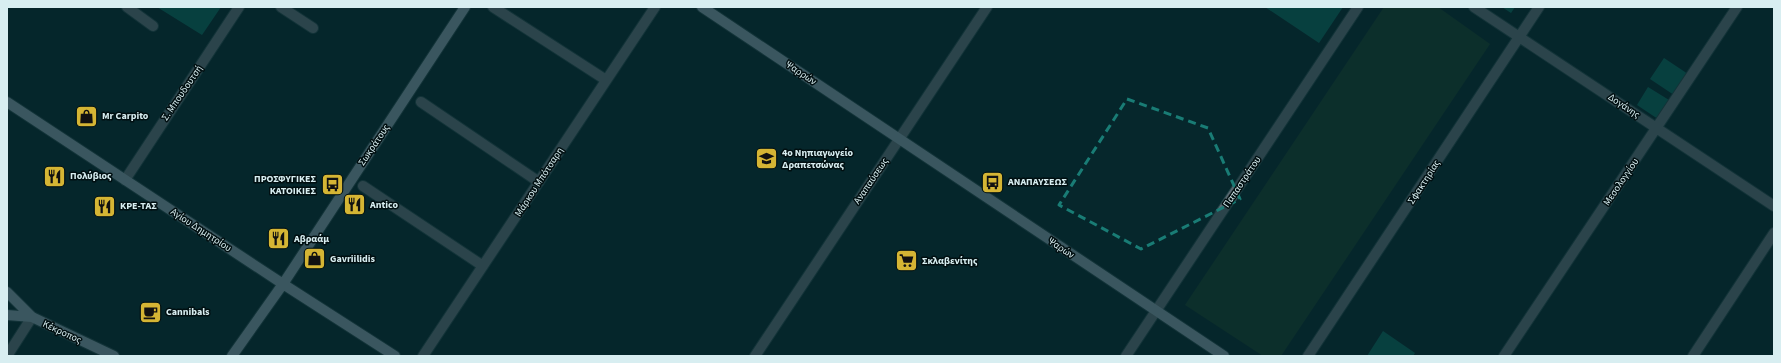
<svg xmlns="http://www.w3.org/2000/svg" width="1781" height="363" font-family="'Source Sans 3',sans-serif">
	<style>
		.green { fill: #163a2a }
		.building { fill: #0b6058 }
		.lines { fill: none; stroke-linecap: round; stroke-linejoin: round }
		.lane-casing { stroke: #234348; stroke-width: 12 }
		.street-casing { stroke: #234348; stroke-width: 12 }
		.secondary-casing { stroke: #234348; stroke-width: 12 }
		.lane { stroke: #5a6971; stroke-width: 10 }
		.street { stroke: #5a6971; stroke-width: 10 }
		.secondary { stroke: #7a919d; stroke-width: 10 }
		.marked { fill: none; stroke: #197c75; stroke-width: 3; stroke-dasharray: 8 5; stroke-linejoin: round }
		.labels { text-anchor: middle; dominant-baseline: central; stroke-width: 3; stroke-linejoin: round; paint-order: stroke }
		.street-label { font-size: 10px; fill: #d8eef1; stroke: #010f11 }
		.poi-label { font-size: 10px; font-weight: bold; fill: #d8eef1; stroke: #010f11; text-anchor: start }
	</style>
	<rect width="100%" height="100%" fill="#06272c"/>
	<path class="green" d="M 1384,7 L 1438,7 L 1490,44 L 1281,356 L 1263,356 L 1185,305 Z"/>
	<path class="building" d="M 157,7 L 221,7 L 202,35 Z
		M 1265,7 L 1343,7 L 1319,43 Z
		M 1502,7 L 1515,7 L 1511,13 Z
		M 1664,58 L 1688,74 L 1674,95 L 1650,79 Z
		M 1648,87 L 1669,100 L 1658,119 L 1637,105 Z
		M 1383,331 L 1415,353 L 1413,356 L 1367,356 Z"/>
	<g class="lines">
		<defs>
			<path id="lane" d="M 127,7 L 153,26
				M 281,7 L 313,28"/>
			<path id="street" d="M 493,7 L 606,80
				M 1474,7 L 1774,206
				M 421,102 L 539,182
				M 125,180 L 239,7
				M 363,186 L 483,266
				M 7,356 L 32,317
				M 423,356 L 655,7
				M 755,356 L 987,7
				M 1126,356 L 1358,7
				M 1308,356 L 1539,7
				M 1504,356 L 1737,7
				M 1693,356 L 1774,233"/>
			<path id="secondary" d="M 702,7 L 1224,356
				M 7,102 L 283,284 L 395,356
				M 7,292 L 32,317
				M 7,315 L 32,317 L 114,356
				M 232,356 L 283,284 L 465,7"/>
		</defs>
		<use href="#lane" class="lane-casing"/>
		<use href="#street" class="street-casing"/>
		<use href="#secondary" class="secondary-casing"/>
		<use href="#lane" class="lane"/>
		<use href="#street" class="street"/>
		<use href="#secondary" class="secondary"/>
	</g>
	<path d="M0 0H1781V363H0ZM 1127,99 L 1208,128 L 1240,199 L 1141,249 L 1059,205 Z" fill="#06272c" fill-opacity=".55" fill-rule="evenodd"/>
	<path class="marked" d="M 1127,99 L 1208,128 L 1240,199 L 1141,249 L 1059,205 Z"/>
	<defs>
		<symbol id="shop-square" viewBox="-11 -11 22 22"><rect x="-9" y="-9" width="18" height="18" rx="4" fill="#d5b534" stroke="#010f11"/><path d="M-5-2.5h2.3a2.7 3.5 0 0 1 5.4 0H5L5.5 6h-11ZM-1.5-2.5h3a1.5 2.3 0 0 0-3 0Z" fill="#111"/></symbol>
		<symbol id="school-square" viewBox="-11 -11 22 22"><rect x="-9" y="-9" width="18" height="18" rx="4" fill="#d5b534" stroke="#010f11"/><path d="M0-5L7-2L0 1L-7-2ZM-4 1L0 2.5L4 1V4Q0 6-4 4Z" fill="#111"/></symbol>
		<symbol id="restaurant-square" viewBox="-11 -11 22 22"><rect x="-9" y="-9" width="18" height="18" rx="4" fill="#d5b534" stroke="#010f11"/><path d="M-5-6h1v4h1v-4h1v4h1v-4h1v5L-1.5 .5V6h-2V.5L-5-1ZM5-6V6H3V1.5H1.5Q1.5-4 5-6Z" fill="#111"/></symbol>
		<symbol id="bus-square" viewBox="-11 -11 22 22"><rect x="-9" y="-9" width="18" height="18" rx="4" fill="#d5b534" stroke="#010f11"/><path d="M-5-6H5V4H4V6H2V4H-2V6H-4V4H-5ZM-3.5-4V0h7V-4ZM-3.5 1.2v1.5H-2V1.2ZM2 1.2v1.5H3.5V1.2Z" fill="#111"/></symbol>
		<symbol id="supermarket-square" viewBox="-11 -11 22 22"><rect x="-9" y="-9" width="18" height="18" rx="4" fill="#d5b534" stroke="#010f11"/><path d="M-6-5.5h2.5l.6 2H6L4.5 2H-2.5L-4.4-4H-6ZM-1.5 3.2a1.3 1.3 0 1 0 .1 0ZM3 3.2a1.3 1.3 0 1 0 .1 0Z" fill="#111"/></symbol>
		<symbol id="cafe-square" viewBox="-11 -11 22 22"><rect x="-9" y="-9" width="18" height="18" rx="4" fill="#d5b534" stroke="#010f11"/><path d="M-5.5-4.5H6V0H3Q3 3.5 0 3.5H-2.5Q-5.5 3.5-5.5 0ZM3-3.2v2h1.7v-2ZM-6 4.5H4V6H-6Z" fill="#111"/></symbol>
	</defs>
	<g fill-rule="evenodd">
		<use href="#shop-square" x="74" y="104" width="25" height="25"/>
		<use href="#school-square" x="754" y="146" width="25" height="25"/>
		<use href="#restaurant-square" x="42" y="164" width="25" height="25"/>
		<use href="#bus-square" x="980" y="170" width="25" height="25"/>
		<use href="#bus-square" x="320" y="172" width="25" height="25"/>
		<use href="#restaurant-square" x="342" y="192" width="25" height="25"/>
		<use href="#restaurant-square" x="92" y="194" width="25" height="25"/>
		<use href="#restaurant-square" x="266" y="226" width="25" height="25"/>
		<use href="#shop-square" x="302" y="246" width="25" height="25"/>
		<use href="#supermarket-square" x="894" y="248" width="25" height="25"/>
		<use href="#cafe-square" x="138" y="300" width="25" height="25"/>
	</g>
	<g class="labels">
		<g class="street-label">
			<text transform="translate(801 73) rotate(34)">Ψαρρών</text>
			<text transform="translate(182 93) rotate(-56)">Σ. Μπουδουτσή</text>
			<text transform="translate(1624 106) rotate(34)">Δογάνης</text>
			<text transform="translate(374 145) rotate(-56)">Σωκράτους</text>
			<text transform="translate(871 181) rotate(-56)">Αναπαύσεως</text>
			<text transform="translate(539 182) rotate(-57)">Μάρκου Μπότσαρη</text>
			<text transform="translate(1242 182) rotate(-56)">Παπαστράτου</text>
			<text transform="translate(1424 182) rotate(-57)">Σφακτηρίας</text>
			<text transform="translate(1621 182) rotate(-56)">Μεσολογγίου</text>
			<text transform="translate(201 230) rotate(33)">Αγίου Δημητρίου</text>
			<text transform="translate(1061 248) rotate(34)">Ψαρών</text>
			<text transform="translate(62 332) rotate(25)">Κέκροπος</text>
		</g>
		<g class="poi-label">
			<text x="102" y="116">Mr Carpito</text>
			<text x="782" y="153">4ο Νηπιαγωγείο<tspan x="782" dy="12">Δραπετσώνας</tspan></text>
			<text x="70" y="176">Πολύβιος</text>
			<text x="316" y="179" text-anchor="end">ΠΡΟΣΦΥΓΙΚΕΣ<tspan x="316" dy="12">ΚΑΤΟΙΚΙΕΣ</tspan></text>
			<text x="1008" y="182">ΑΝΑΠΑΥΣΕΩΣ</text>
			<text x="370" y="205">Antico</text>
			<text x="120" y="206">ΚΡΕ-ΤΑΣ</text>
			<text x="294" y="239">Αβραάμ</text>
			<text x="330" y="259">Gavriilidis</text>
			<text x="922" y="261">Σκλαβενίτης</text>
			<text x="166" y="312">Cannibals</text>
		</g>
	</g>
	<rect width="1781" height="363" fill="none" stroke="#d8eef1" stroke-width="16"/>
</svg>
